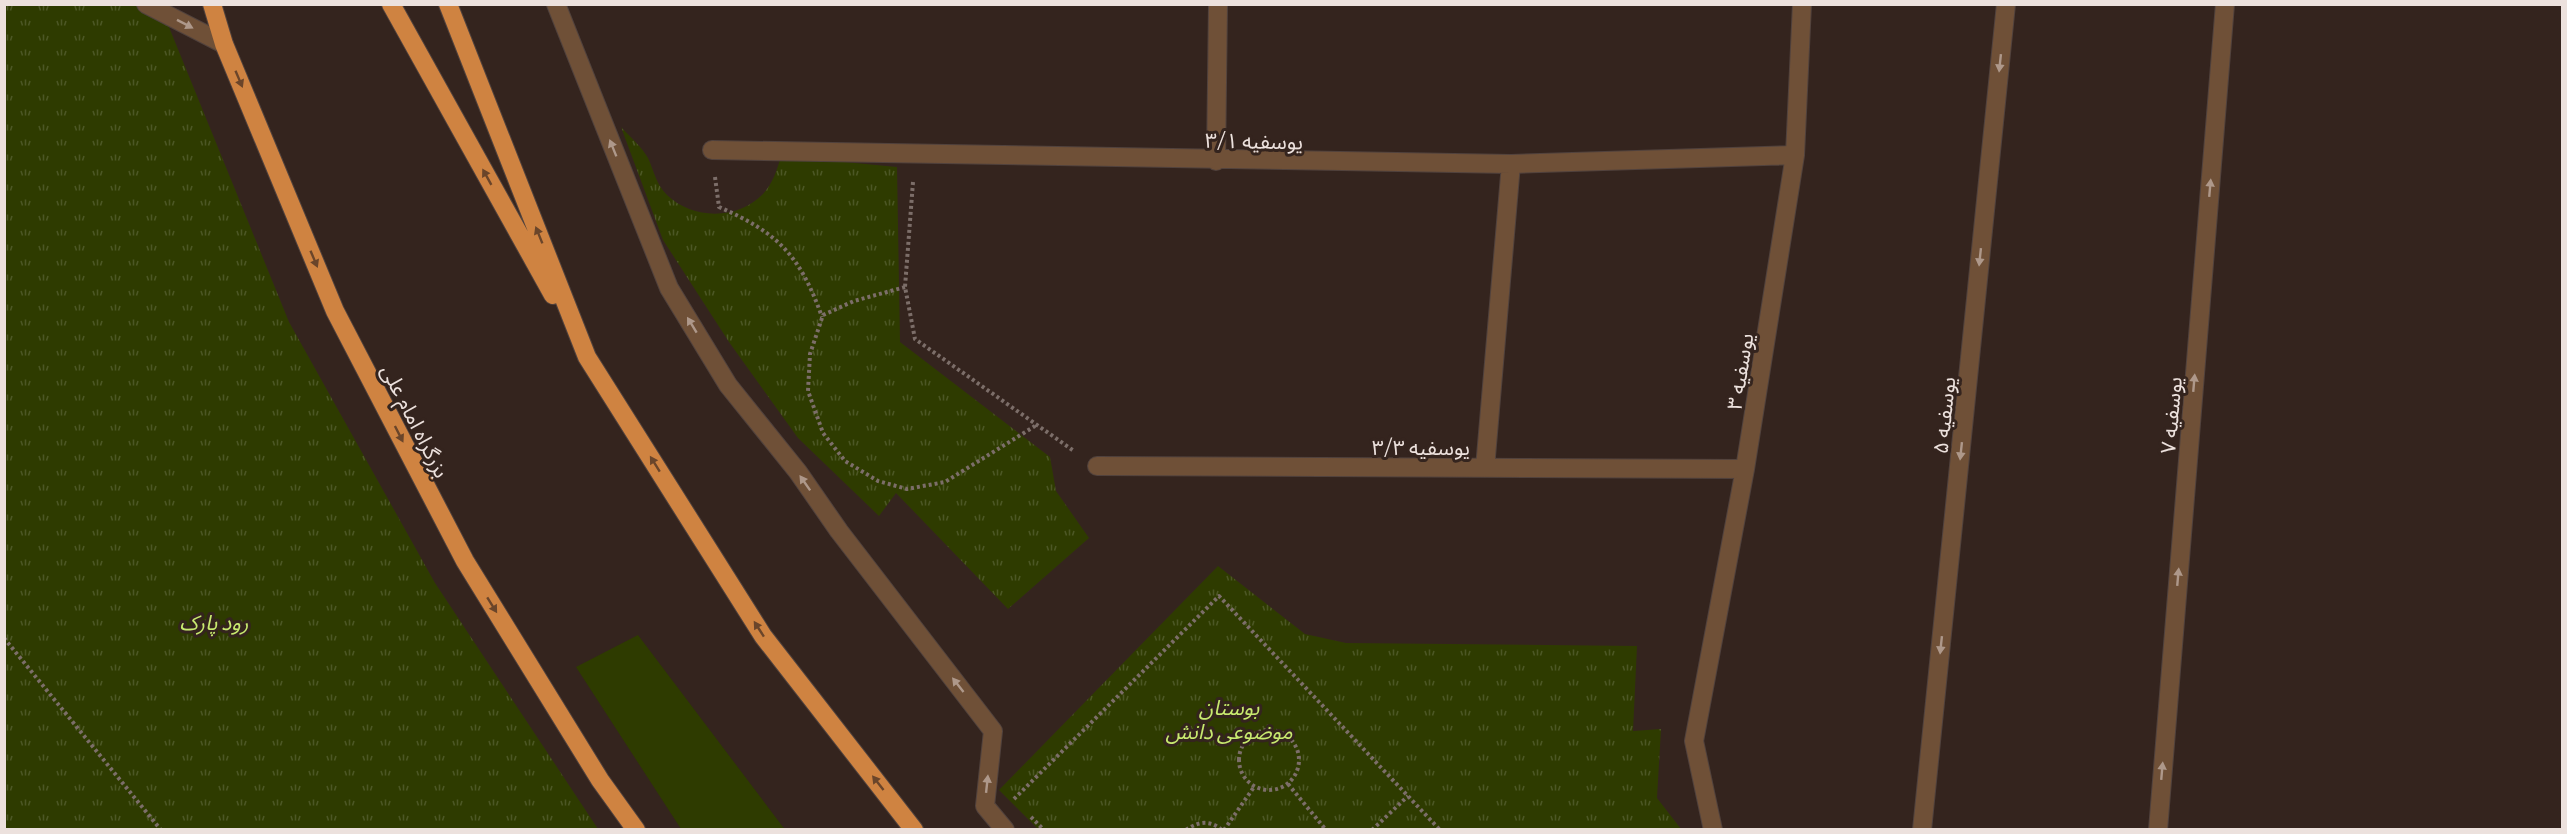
<svg xmlns="http://www.w3.org/2000/svg" width="2567" height="834" font-family="Literata,'Noto Sans Arabic',serif">
	<style>
		.grass { fill: #2e3b00 }
		.park { fill: url(#park-tufts) }
		.lines { fill: none; stroke-linecap: round; stroke-linejoin: round }
		.minor-casing { stroke: #51423d; stroke-width: 20 }
		.highway-casing { stroke: #51423d; stroke-width: 20 }
		.path { stroke: #7c6e69; stroke-width: 4; stroke-dasharray: 3 3; stroke-linecap: butt }
		.minor { stroke: #6f5037; stroke-width: 18 }
		.highway { stroke: #cf8341; stroke-width: 18 }
		.oneway { fill: #ae988a }
		.oneway2 { fill: #6a452a }
		.labels { text-anchor: middle; dominant-baseline: central; stroke-width: 6; stroke-linejoin: round; paint-order: stroke }
		.street-label { font-size: 21px; fill: #ece1dd; stroke: #34241e }
		.park-label { font-size: 21px; font-style: italic; fill: #c8ea6f; stroke: #34241e }
	</style>
	<defs>
		<pattern id="park-tufts" width="24" height="20" patternUnits="userSpaceOnUse" patternTransform="scale(1.5)"><rect width="24" height="20" fill="#2e3b00"/><path d="M3 7l-1-3M5 7V3M7 7l1-3M15 17l-1-3M17 17v-4M19 17l1-3" fill="none" stroke="#4c5725"/></pattern>
	</defs>
	<rect width="100%" height="100%" fill="#34241e"/>
	<path class="grass" d="M 638,635 L 783,827 L 786,829 L 681,829 L 576,667 Z"/>
	<path class="park" d="M 5,5 L 160,5 L 289,322 L 435,583 L 598,829 L 5,830 Z
		M 621,127 C 629,136 642,147 648,158 C 654,171 656,184 667,195 C 693,220 738,220 763,194 C 773,183 777,170 781,156 L 897,167 L 900,342 L 1050,457 L 1056,491 L 1089,538 L 1008,609 L 896,493 L 879,516 L 798,438 L 729,342 L 663,240 Z
		M 1218,566 L 1305,634 L 1346,643 L 1637,646 L 1633,731 L 1661,729 L 1657,798 L 1681,829 L 1038,829 L 999,790 Z"/>
	<g class="lines">
		<defs>
			<path id="minor" d="M 146,4 L 224,44
				M 556,4 L 669,288 L 728,385 L 798,472 L 839,531 L 993,731 L 985,806 L 1005,830
				M 712,150 L 1511,164 L 1795,155
				M 1216,161 L 1218,4
				M 1097,466 L 1745,469
				M 1485,468 L 1511,164
				M 1713,830 L 1694,741 L 1745,469 L 1795,155 L 1802,4
				M 1922,830 L 2006,4
				M 2158,830 L 2225,4"/>
			<path id="highway" d="M 212,4 L 224,44 L 335,311 L 465,561 L 600,780 L 636,830
				M 391,4 L 553,295
				M 448,4 L 587,357 L 763,636 L 914,830"/>
		</defs>
		<use href="#minor" class="minor-casing"/>
		<use href="#highway" class="highway-casing"/>
		<path class="path" d="M 715,177 L 719,207 C 778,233 800,255 822,317
			M 913,182 L 905,287 L 915,339 L 1074,451
			M 905,287 L 854,301 L 823,315 L 810,354 L 808,391 L 823,433 L 845,461 L 878,481 L 907,489 L 945,482 L 1035,426
			M 4,638 L 161,830
			M1239 760a30 30 0 1 1 60 0a30 30 0 1 1-60 0Z
			M 1288,784 L 1326,830
			M 1014,799 L 1219,596 L 1440,830
			M 1031,817 L 1044,830
			M 1186,830 C 1199,821 1210,820 1222,830
			M 1224,830 L 1254,787
			M 1372,830 L 1408,796"/>
		<use href="#minor" class="minor"/>
		<use href="#highway" class="highway"/>
	</g>
	<defs><path id="oneway-solid" d="M-6-.8H1V-3.2L6.5 0L1 3.2V.8H-6Z" transform="scale(1.5)"/></defs>
	<g class="oneway">
		<use href="#oneway-solid" transform="translate(185 24) rotate(27)"/>
		<use href="#oneway-solid" transform="translate(2000 63) rotate(96)"/>
		<use href="#oneway-solid" transform="translate(613 148) rotate(-112)"/>
		<use href="#oneway-solid" transform="translate(2210 188) rotate(-85)"/>
		<use href="#oneway-solid" transform="translate(1980 257) rotate(96)"/>
		<use href="#oneway-solid" transform="translate(692 325) rotate(-121)"/>
		<use href="#oneway-solid" transform="translate(2194 383) rotate(-85)"/>
		<use href="#oneway-solid" transform="translate(1961 451) rotate(96)"/>
		<use href="#oneway-solid" transform="translate(805 483) rotate(-125)"/>
		<use href="#oneway-solid" transform="translate(2178 577) rotate(-85)"/>
		<use href="#oneway-solid" transform="translate(1941 645) rotate(96)"/>
		<use href="#oneway-solid" transform="translate(958 685) rotate(-128)"/>
		<use href="#oneway-solid" transform="translate(2162 771) rotate(-85)"/>
		<use href="#oneway-solid" transform="translate(987 784) rotate(-84)"/>
	</g>
	<g class="oneway2">
		<use href="#oneway-solid" transform="translate(239 79) rotate(67)"/>
		<use href="#oneway-solid" transform="translate(487 177) rotate(-119)"/>
		<use href="#oneway-solid" transform="translate(539 235) rotate(-112)"/>
		<use href="#oneway-solid" transform="translate(314 259) rotate(67)"/>
		<use href="#oneway-solid" transform="translate(399 434) rotate(63)"/>
		<use href="#oneway-solid" transform="translate(655 464) rotate(-122)"/>
		<use href="#oneway-solid" transform="translate(492 605) rotate(58)"/>
		<use href="#oneway-solid" transform="translate(759 629) rotate(-123)"/>
		<use href="#oneway-solid" transform="translate(878 783) rotate(-128)"/>
	</g>
	<g class="labels">
		<g class="street-label">
			<text transform="translate(1254 139) rotate(1)">یوسفیه ۳/۱</text>
			<text transform="translate(1738 371) rotate(-81)">یوسفیه ۳</text>
			<text transform="translate(1942 415) rotate(-84)">یوسفیه ۵</text>
			<text transform="translate(2169 415) rotate(-85)">یوسفیه ۷</text>
			<text transform="translate(417 420) rotate(63)">بزرگراه امام علی</text>
			<text x="1421" y="445">یوسفیه ۳/۳</text>
		</g>
		<g class="park-label">
			<text x="214" y="620">رود پارک</text>
			<text x="1229" y="705">بوستان<tspan x="1229" dy="24">موضوعی دانش</tspan></text>
		</g>
	</g>
	<rect width="2567" height="834" fill="none" stroke="#ece1dd" stroke-width="12"/>
</svg>
